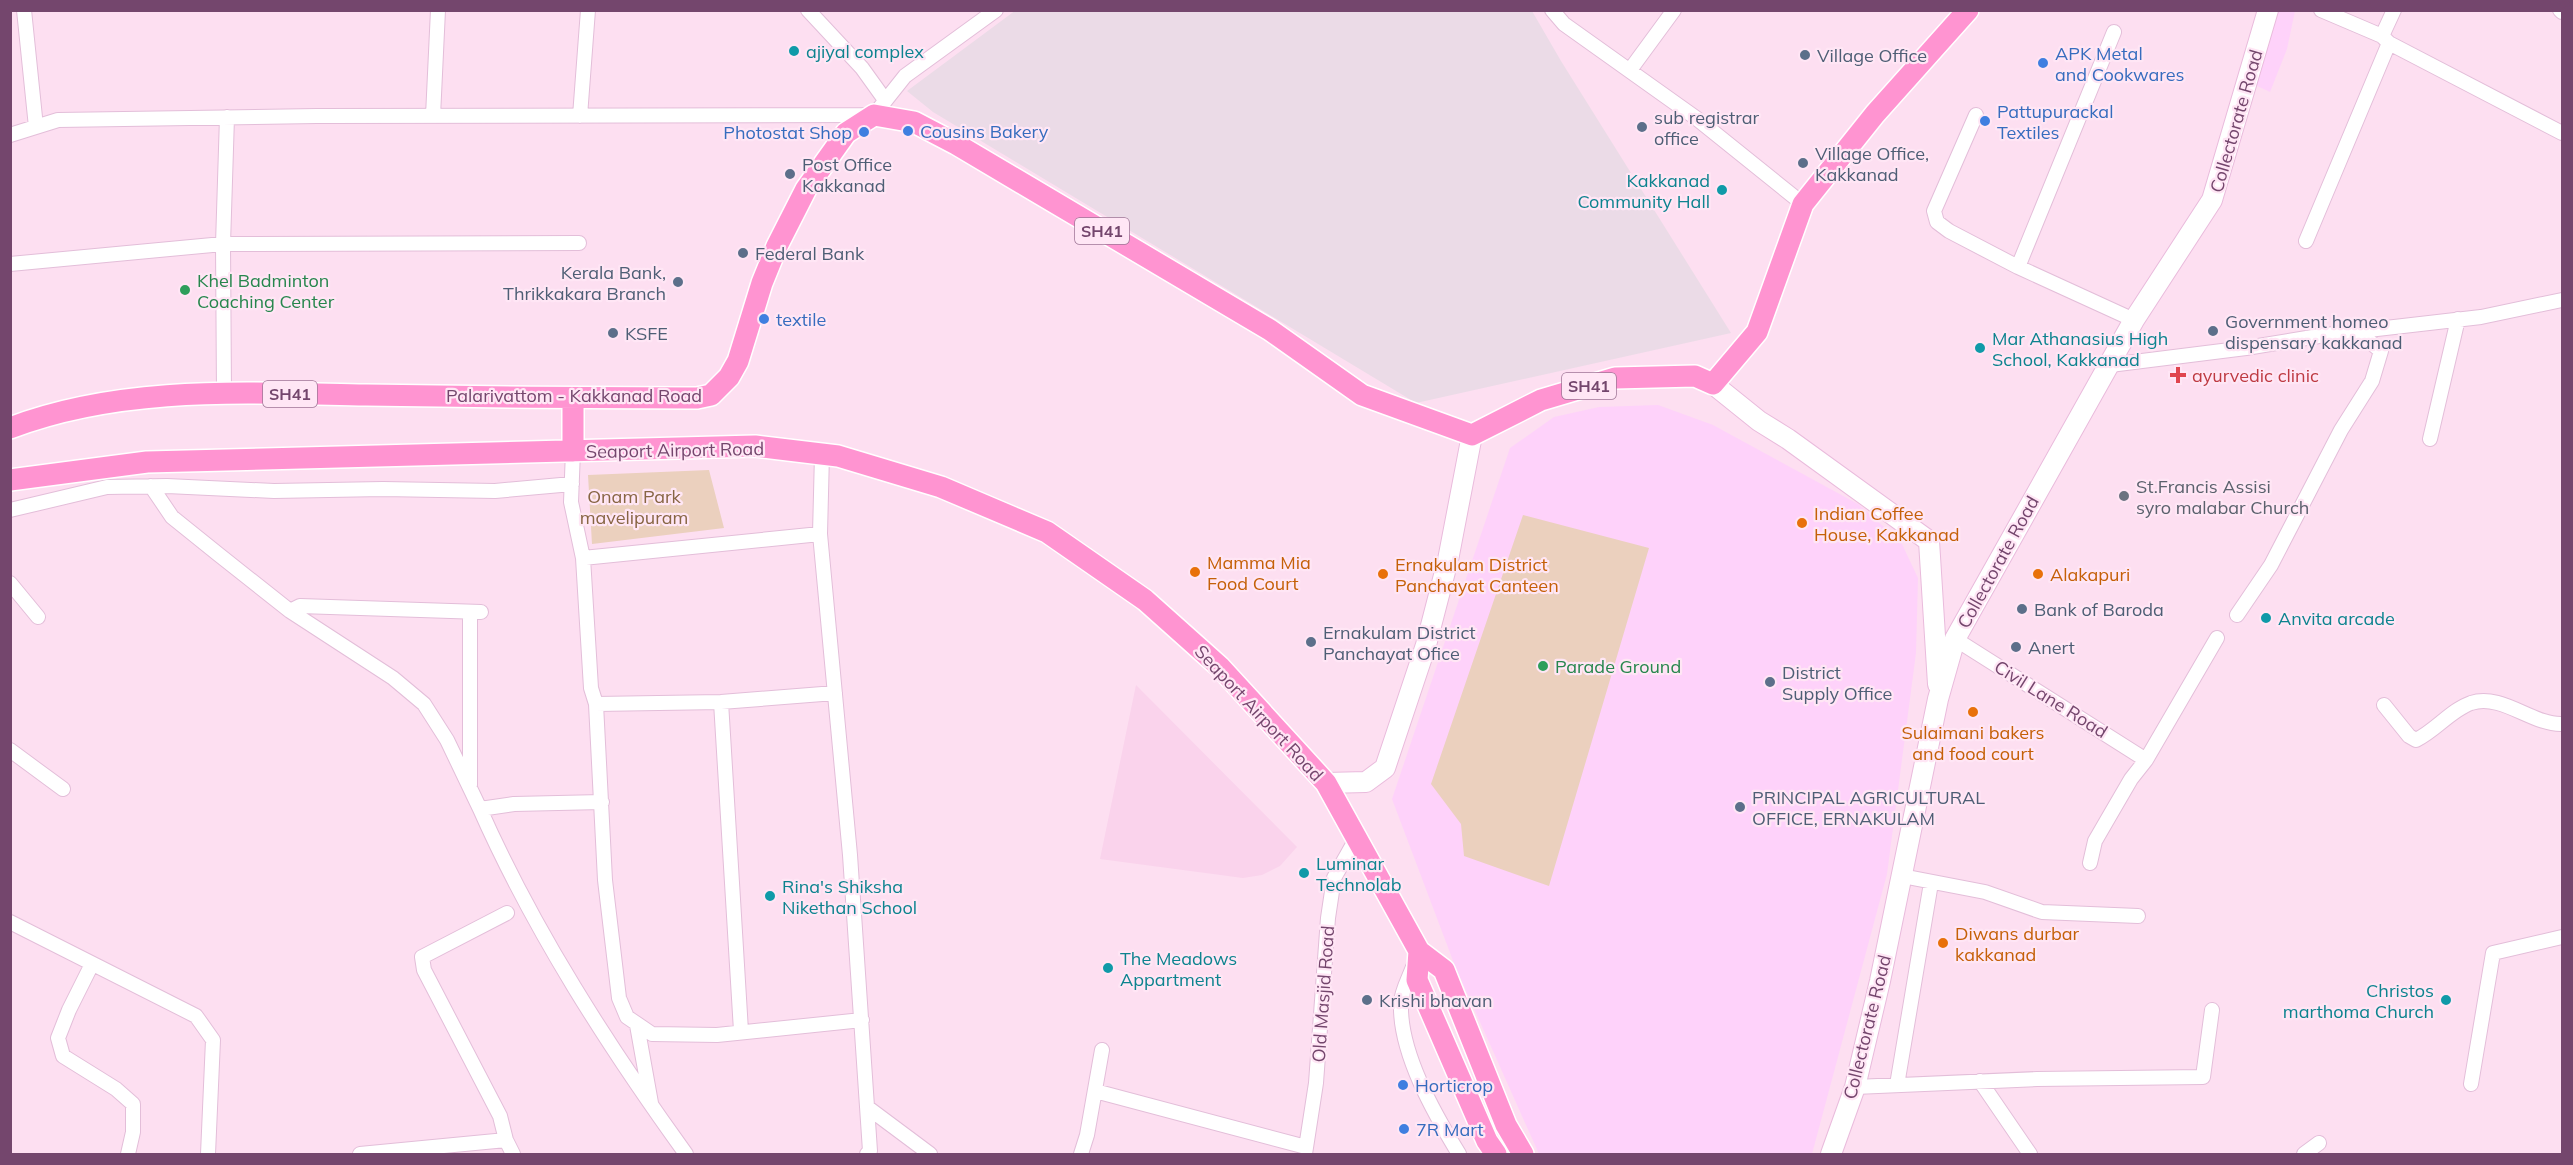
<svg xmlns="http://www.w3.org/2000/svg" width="2573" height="1165" font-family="Mulish,sans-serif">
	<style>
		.residential { fill: #fad3ec }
		.commercial { fill: #fed2fa }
		.industrial { fill: #ebdbe7 }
		.green { fill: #ebd0be }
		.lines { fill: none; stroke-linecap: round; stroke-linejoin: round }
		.street-casing { stroke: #e3bed9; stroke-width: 16 }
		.secondary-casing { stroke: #e9bbdc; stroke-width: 22 }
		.primary-casing { stroke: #fff; stroke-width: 24 }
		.street { stroke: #fff; stroke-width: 14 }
		.secondary { stroke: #fff; stroke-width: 20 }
		.primary { stroke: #ff94d1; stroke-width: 21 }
		.culture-dot { fill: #0f9aa8; stroke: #ffe6f5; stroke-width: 2 }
		.service-dot { fill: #5c6f8a; stroke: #ffe6f5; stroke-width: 2 }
		.shop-dot { fill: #3f7fe0; stroke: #ffe6f5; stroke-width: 2 }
		.leisure-dot { fill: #2e9e5b; stroke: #ffe6f5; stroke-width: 2 }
		.health-dot { fill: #e0444e; stroke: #ffe6f5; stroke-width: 2 }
		.worship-dot { fill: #6b7280; stroke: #ffe6f5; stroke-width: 2 }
		.food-dot { fill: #e8710a; stroke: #ffe6f5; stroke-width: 2 }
		.labels { text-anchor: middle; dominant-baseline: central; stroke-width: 4.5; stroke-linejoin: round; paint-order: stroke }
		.shield { fill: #ffe6f5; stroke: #9e7696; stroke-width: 1.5 }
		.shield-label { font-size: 16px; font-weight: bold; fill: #74466d }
		.culture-label { font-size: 18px; fill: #0d838f; stroke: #ffe6f5; text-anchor: start }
		.shop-label { font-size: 18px; fill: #366cbe; stroke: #ffe6f5; text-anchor: start }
		.service-label { font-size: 18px; fill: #4e5e75; stroke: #ffe6f5; text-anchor: start }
		.street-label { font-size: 18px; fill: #74466d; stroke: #ffe6f5 }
		.leisure-label { font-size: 18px; fill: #27864d; stroke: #ffe6f5; text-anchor: start }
		.health-label { font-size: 18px; fill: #be3a42; stroke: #ffe6f5; text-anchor: start }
		.worship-label { font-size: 18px; fill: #5b616d; stroke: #ffe6f5; text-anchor: start }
		.park-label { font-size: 18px; fill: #876543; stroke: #ffe6f5 }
		.food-label { font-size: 18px; fill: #c56008; stroke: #ffe6f5; text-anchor: start }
	</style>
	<rect width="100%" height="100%" fill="#fddff1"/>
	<path class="residential" d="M 1136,685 L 1297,847 L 1280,866 L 1262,875 L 1243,878 L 1100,859 Z"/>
	<path class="commercial" d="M 2273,11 L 2295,11 L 2287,49 L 2270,92 L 2251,83 Z
		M 1658,405 L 1713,425 L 1858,504 L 1901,542 L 1918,578 L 1916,653 L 1887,874 L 1812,1154 L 1539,1154 L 1455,966 L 1392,799 L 1510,448 L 1554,417 L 1599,407 Z"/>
	<path class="industrial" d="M 1016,10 L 1532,11 L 1561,61 L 1731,333 L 1416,403 L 933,112 L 907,91 Z"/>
	<path class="green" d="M 709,470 L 724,528 L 592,544 L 588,475 Z
		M 1523,515 L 1649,548 L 1549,886 L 1464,856 L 1461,824 L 1431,784 Z"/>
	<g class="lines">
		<defs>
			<path id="street" d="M 24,10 L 36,127
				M 808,10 L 862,68 L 885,100
				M 1552,10 L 1564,24 L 1696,118 L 1803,204
				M 2321,10 L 2382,36 L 2389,43 L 2562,133
				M 2560,10 L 2562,12
				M 2114,32 L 2018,267 L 2134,320
				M 2382,36 L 2394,10
				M 1630,70 L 1674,10
				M 1976,115 L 1934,211 L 1937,222 L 1949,231 L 2018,267
				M 433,116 L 438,10
				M 580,116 L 588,10
				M 10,135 L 58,120 L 317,116 L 874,115 L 905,76 L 996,10
				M 2306,241 L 2389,43
				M 10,264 L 223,244 L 579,243
				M 2110,365 L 2246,348 L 2325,335 L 2481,317 L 2562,300
				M 224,393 L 223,244 L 227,117
				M 2430,439 L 2458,319
				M 573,451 L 571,502 L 583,558 L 591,688 L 596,704 L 605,880 L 619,998 L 627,1017 L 652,1034 L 717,1035 L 862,1020
				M 822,454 L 820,534 L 850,855 L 870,1151 L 867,1154
				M 151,486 L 172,517 L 218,554 L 290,611 L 393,678 L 424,704 L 447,740 L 480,809 L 514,804 L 602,802
				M 10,510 L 107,487 L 167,486 L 274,491 L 383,489 L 495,491 L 572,484
				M 583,558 L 820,534
				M 10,583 L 38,617
				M 290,611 L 300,606 L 481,612
				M 470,612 L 470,785
				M 2237,615 L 2271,565 L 2341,430 L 2372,381 L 2381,351 L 2357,331
				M 1955,639 L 2146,760
				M 721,702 L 741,1031
				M 596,704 L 721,702 L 835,693
				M 2384,705 L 2409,736 L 2416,740 C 2435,731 2451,710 2471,703 C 2502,693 2532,725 2562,724
				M 10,750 L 63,789
				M 480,809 C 534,931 608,1046 686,1154
				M 2090,863 L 2095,841 L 2106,822 L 2131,779 L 2146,760 L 2217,638
				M 1902,876 L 1985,892 L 2042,912 L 2138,916
				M 10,922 L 196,1016 L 213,1040 L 208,1154
				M 92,964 L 69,1010 L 58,1038 L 63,1056 L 116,1089 L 133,1104 L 133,1132 L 128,1154
				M 1413,967 C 1409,978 1401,992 1401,1003 C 1399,1052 1434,1113 1459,1154
				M 637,1025 L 651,1103
				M 1980,1081 L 2030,1154
				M 2471,1084 L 2493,953 L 2562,937
				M 1897,1085 L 1931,883
				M 1855,1087 L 2037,1079 L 2203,1077 L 2212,1010
				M 1095,1091 L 1306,1147
				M 867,1107 L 930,1154
				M 506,1140 L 500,1116 L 424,970 L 422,957 L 507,913
				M 360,1154 L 506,1140 L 513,1154
				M 1081,1154 L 1087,1135 L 1102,1050
				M 1305,1154 L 1316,1083 L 1328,918 L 1334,878 L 1356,839
				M 2304,1154 L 2319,1143"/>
			<path id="secondary" d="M 1713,384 L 1759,421 L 1788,439 L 1929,541 L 1938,684
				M 1326,783 L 1366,782 L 1385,768 L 1426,645 L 1448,560 L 1472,435
				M 1831,1154 L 1855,1087 L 1880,981 L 1938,699 L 1955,639 L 2134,320 L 2212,200 L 2268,10"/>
			<path id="primary" d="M 10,428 C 123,385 247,393 366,395 C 476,397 587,398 697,398 L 711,395 L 729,377 L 738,361 L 762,283 L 777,246 L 806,189 L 846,133 L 874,115 L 914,122 L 956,144 L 1270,330 L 1362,395 L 1472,435 L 1541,400 L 1615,378 L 1695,376 L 1713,384 L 1757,332 L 1803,204 L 1875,114 L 1968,10
				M 573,451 L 573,398
				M 10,480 L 147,462 L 755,446 L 838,456 L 941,487 L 1047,532 L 1145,600 L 1220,667 L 1326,783 L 1419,951 L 1444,970 L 1506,1125 L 1523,1154
				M 1419,951 L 1417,980 L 1487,1141 L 1496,1154"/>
		</defs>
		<use href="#street" class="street-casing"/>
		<use href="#secondary" class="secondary-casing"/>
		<use href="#primary" class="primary-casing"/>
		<use href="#street" class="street"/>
		<use href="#secondary" class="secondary"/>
		<use href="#primary" class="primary"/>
	</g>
	<g class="culture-dot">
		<circle cx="794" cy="51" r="6"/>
		<circle cx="1722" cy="190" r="6"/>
		<circle cx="1980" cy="348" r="6"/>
		<circle cx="2266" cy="618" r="6"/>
		<circle cx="1304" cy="873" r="6"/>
		<circle cx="770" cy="896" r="6"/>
		<circle cx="1108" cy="968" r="6"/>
		<circle cx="2446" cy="1000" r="6"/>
	</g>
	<g class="service-dot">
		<circle cx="1805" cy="55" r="6"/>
		<circle cx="1642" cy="127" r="6"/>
		<circle cx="1803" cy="163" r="6"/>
		<circle cx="790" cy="174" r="6"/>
		<circle cx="743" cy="253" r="6"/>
		<circle cx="678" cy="282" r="6"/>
		<circle cx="2213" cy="331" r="6"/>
		<circle cx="613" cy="333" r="6"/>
		<circle cx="2022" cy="609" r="6"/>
		<circle cx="1311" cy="642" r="6"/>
		<circle cx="2016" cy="647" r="6"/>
		<circle cx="1770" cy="682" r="6"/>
		<circle cx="1740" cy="807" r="6"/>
		<circle cx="1367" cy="1000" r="6"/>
	</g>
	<g class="shop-dot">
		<circle cx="2043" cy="63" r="6"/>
		<circle cx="1985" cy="121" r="6"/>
		<circle cx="908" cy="131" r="6"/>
		<circle cx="864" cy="132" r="6"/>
		<circle cx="764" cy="319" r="6"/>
		<circle cx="1403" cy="1085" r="6"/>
		<circle cx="1404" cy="1129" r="6"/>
	</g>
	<g class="leisure-dot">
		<circle cx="185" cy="290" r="6"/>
		<circle cx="1543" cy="666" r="6"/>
	</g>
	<path class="health-dot" d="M2175 366h6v6h6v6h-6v6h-6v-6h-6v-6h6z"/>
	<circle class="worship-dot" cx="2124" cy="496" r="6"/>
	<g class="food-dot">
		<circle cx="1802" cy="523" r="6"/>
		<circle cx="1195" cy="572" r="6"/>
		<circle cx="1383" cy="574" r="6"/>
		<circle cx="2038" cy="574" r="6"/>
		<circle cx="1973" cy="712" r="6"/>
		<circle cx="1943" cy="943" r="6"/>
	</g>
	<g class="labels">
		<g class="shield">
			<rect x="1075" y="218" width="54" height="26" rx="4.5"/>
			<rect x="1562" y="373" width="54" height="26" rx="4.5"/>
			<rect x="263" y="381" width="54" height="26" rx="4.5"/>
		</g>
		<g class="shield-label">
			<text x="1102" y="231">SH41</text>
			<text x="1589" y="386">SH41</text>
			<text x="290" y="394">SH41</text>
		</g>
		<g class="culture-label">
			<text x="806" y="51">ajiyal complex</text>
			<text x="1710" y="180" text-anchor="end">Kakkanad<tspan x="1710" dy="21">Community Hall</tspan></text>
			<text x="1992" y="338">Mar Athanasius High<tspan x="1992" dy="21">School, Kakkanad</tspan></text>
			<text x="2278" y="618">Anvita arcade</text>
			<text x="1316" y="863">Luminar<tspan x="1316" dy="21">Technolab</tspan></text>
			<text x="782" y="886">Rina's Shiksha<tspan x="782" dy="21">Nikethan School</tspan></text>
			<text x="1120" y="958">The Meadows<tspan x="1120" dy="21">Appartment</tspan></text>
			<text x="2434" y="990" text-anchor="end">Christos<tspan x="2434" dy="21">marthoma Church</tspan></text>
		</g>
		<g class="shop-label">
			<text x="2055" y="53">APK Metal<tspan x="2055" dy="21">and Cookwares</tspan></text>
			<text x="1997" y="111">Pattupurackal<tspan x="1997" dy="21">Textiles</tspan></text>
			<text x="920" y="131">Cousins Bakery</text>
			<text x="852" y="132" text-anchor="end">Photostat Shop</text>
			<text x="776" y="319">textile</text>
			<text x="1415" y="1085">Horticrop</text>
			<text x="1416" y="1129">7R Mart</text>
		</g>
		<g class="service-label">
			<text x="1817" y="55">Village Office</text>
			<text x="1654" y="117">sub registrar<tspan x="1654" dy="21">office</tspan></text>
			<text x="1815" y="153">Village Office,<tspan x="1815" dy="21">Kakkanad</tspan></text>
			<text x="802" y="164">Post Office<tspan x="802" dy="21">Kakkanad</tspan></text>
			<text x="755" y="253">Federal Bank</text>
			<text x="666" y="272" text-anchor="end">Kerala Bank,<tspan x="666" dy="21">Thrikkakara Branch</tspan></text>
			<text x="2225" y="321">Government homeo<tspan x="2225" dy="21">dispensary kakkanad</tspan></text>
			<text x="625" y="333">KSFE</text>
			<text x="2034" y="609">Bank of Baroda</text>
			<text x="1323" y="632">Ernakulam District<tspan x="1323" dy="21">Panchayat Ofice</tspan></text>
			<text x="2028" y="647">Anert</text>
			<text x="1782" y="672">District<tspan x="1782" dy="21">Supply Office</tspan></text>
			<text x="1752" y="797">PRINCIPAL AGRICULTURAL<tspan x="1752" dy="21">OFFICE, ERNAKULAM</tspan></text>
			<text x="1379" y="1000">Krishi bhavan</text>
		</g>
		<g class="street-label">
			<text transform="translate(2236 121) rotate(-74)">Collectorate Road</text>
			<text x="574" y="395">Palarivattom - Kakkanad Road</text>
			<text transform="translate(675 450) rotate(-1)">Seaport Airport Road</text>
			<text transform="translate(1998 562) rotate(-61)">Collectorate Road</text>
			<text transform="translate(2051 699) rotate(32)">Civil Lane Road</text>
			<text transform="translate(1259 713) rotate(47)">Seaport Airport Road</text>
			<text transform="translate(1323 994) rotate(-86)">Old Masjid Road</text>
			<text transform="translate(1867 1027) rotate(-76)">Collectorate Road</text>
		</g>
		<g class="leisure-label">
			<text x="197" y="280">Khel Badminton<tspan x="197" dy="21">Coaching Center</tspan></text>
			<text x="1555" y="666">Parade Ground</text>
		</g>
		<g class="health-label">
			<text x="2192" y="375">ayurvedic clinic</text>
		</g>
		<g class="worship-label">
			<text x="2136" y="486">St.Francis Assisi<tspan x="2136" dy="21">syro malabar Church</tspan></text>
		</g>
		<g class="park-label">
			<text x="634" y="496">Onam Park<tspan x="634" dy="21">mavelipuram</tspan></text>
		</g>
		<g class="food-label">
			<text x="1814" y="513">Indian Coffee<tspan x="1814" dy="21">House, Kakkanad</tspan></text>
			<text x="1207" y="562">Mamma Mia<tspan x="1207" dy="21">Food Court</tspan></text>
			<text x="1395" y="564">Ernakulam District<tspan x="1395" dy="21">Panchayat Canteen</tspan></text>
			<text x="2050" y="574">Alakapuri</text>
			<text x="1973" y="732" text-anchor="middle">Sulaimani bakers<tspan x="1973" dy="21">and food court</tspan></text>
			<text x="1955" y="933">Diwans durbar<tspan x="1955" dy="21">kakkanad</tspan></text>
		</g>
	</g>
	<rect width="2573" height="1165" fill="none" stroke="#74466d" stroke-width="24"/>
</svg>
